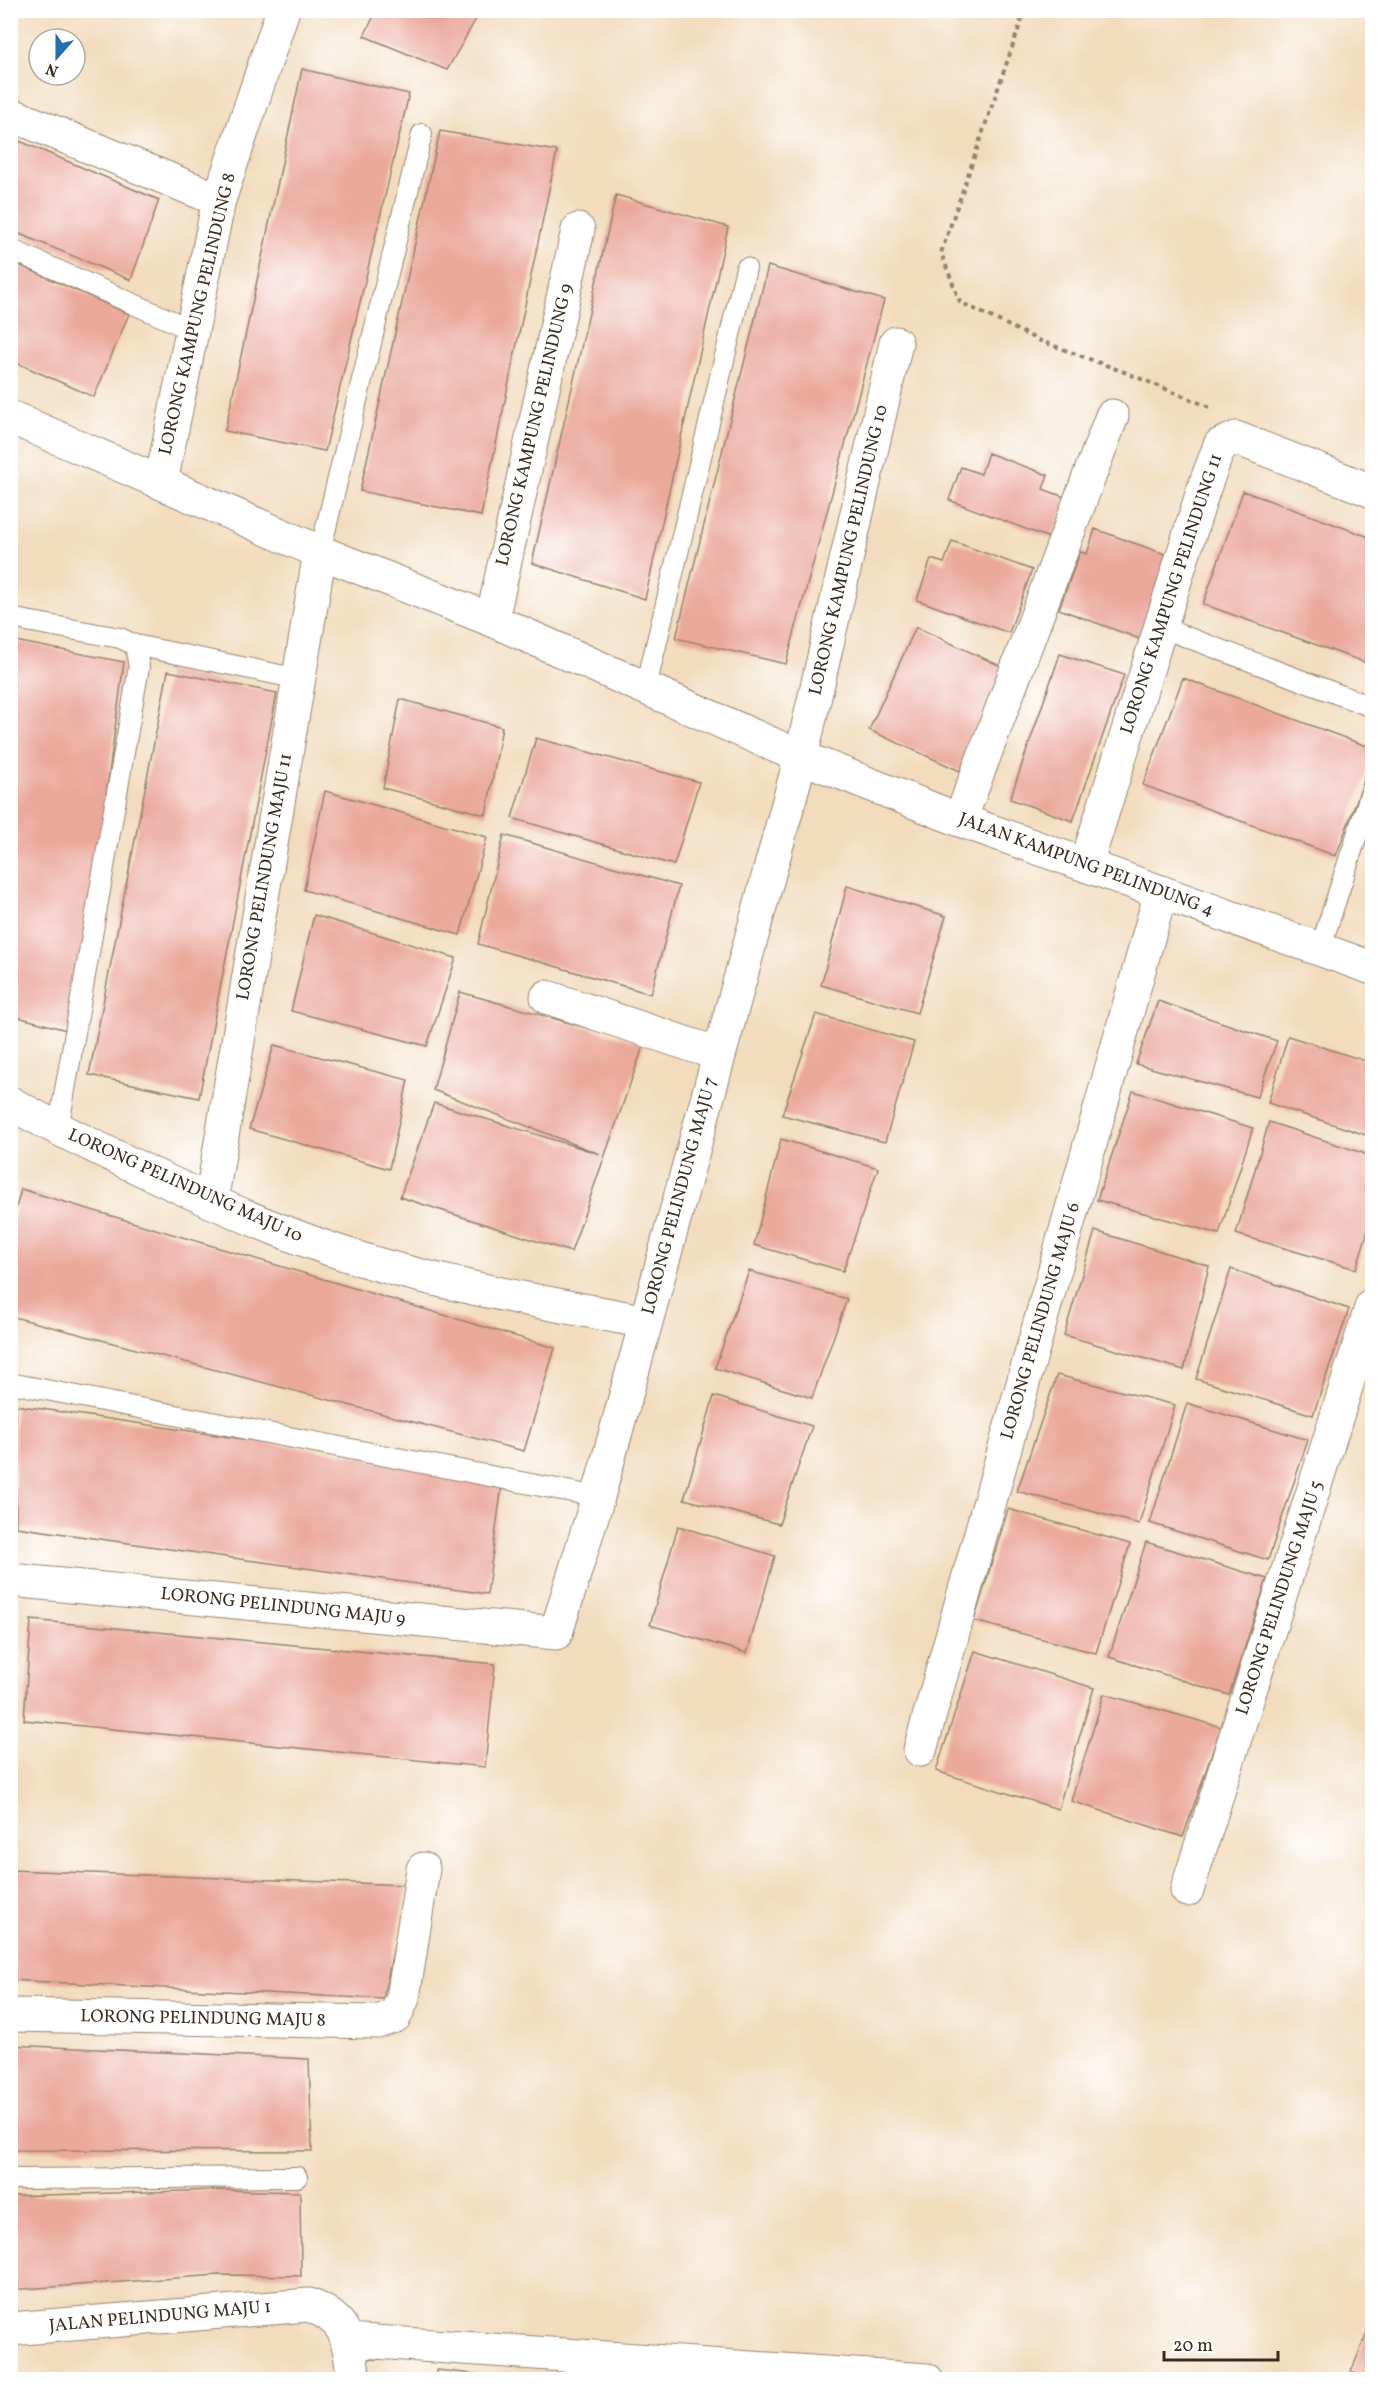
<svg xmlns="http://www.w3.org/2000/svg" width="1383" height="2390" font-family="Vollkorn,serif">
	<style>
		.building { fill: #eba99c }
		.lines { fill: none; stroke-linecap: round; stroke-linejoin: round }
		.service-casing { stroke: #96836e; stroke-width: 22 }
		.minor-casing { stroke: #96836e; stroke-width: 35 }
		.tertiary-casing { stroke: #96836e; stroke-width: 35 }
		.path { stroke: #96836e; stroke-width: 4; stroke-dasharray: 4.5 4.5; stroke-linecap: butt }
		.service { stroke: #fff; stroke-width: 20 }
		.minor { stroke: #fff; stroke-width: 33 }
		.tertiary { stroke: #fff; stroke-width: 33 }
		.labels { text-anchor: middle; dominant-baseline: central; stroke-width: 5; stroke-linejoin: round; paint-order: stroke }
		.street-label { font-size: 18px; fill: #3b2a1e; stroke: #fff }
	</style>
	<rect width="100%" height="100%" fill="#fff"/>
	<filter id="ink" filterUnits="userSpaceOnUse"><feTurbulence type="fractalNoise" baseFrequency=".0167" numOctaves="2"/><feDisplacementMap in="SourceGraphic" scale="12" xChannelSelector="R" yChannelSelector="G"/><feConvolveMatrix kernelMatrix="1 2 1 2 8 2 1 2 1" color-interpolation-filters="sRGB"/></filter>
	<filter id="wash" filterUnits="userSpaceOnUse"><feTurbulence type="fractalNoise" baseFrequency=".008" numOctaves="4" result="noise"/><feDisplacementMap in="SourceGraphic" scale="24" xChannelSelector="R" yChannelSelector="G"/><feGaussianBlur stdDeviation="1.35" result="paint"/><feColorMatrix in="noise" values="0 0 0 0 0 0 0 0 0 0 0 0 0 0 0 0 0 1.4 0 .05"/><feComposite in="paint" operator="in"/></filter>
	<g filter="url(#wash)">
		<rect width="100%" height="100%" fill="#f2dcbd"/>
		<g id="blocks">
			<path class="building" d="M 377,10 L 481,10 L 447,70 L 364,36 Z
				M 302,69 L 409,94 L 325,451 L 225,431 Z
				M 440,131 L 557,151 L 481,516 L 360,491 Z
				M 10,137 L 159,200 L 131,280 L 10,230 Z
				M 616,195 L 728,227 L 645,599 L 532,563 Z
				M 10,261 L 129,314 L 94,397 L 10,360 Z
				M 768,266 L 884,300 L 786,664 L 676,638 Z
				M 988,453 L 1048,475 L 1043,489 L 1067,498 L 1052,539 L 949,500 L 961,467 L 981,474 Z
				M 1243,491 L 1372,538 L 1372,665 L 1203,604 Z
				M 1095,529 L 1170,556 L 1140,639 L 1059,609 L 1080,552 L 1087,554 Z
				M 952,541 L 1032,570 L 1009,633 L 917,600 L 931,559 L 944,563 Z
				M 916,627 L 1007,669 L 960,771 L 869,730 Z
				M 10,640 L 124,662 L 74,1032 L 10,1015 Z
				M 1060,654 L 1124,675 L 1073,821 L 1010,799 Z
				M 168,671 L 277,693 L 199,1098 L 89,1075 Z
				M 1183,678 L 1372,748 L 1372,759 L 1336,856 L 1143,785 Z
				M 400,699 L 502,727 L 486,815 L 383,788 Z
				M 536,738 L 699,782 L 674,865 L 512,818 Z
				M 325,791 L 487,837 L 460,935 L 304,890 Z
				M 504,835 L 679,886 L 651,994 L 478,944 Z
				M 847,886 L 946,916 L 917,1013 L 821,985 Z
				M 314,915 L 456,958 L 427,1046 L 291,1011 Z
				M 460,992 L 644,1044 L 571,1252 L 400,1197 L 434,1103 L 600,1154 L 433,1090 Z
				M 1158,1001 L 1277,1041 L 1257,1097 L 1136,1064 Z
				M 816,1014 L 914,1042 L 885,1142 L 782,1115 Z
				M 1288,1036 L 1372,1063 L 1372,1137 L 1268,1103 Z
				M 274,1045 L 408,1080 L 389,1169 L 249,1129 Z
				M 1133,1091 L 1253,1128 L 1219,1234 L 1097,1200 Z
				M 1269,1122 L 1372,1156 L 1372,1218 L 1356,1269 L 1236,1234 Z
				M 781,1139 L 878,1168 L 843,1271 L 754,1245 Z
				M 21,1189 L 555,1348 L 524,1451 L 10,1316 L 10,1232 Z
				M 1095,1231 L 1209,1266 L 1184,1370 L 1064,1335 Z
				M 1231,1269 L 1349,1309 L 1313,1415 L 1196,1379 Z
				M 749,1271 L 847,1299 L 812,1398 L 715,1368 Z
				M 1057,1375 L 1175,1405 L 1139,1524 L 1017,1491 Z
				M 714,1396 L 812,1426 L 779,1524 L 684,1499 Z
				M 1187,1403 L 1308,1440 L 1268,1560 L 1150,1523 Z
				M 15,1405 L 503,1478 L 487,1594 L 16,1527 Z
				M 1008,1509 L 1130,1544 L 1096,1653 L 974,1621 Z
				M 678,1526 L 775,1556 L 747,1653 L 650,1625 Z
				M 1146,1542 L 1267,1579 L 1229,1695 L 1109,1657 Z
				M 31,1620 L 495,1664 L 485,1767 L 24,1720 Z
				M 975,1651 L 1094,1688 L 1058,1809 L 936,1771 Z
				M 1104,1694 L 1221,1727 L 1183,1837 L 1071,1801 Z
				M 10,1870 L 407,1885 L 383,1999 L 10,1980 Z
				M 10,2045 L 309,2059 L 312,2151 L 10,2150 Z
				M 219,2190 L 300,2192 L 301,2276 L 218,2275 L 10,2290 L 10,2196 Z
				M 1372,2321 L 1372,2380 L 1368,2380 L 1351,2372 Z
				M 437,2370 L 510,2378 L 510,2380 L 437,2380 Z"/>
		</g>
	</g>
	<g filter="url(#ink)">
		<use href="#blocks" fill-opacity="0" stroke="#96836e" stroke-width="1.5"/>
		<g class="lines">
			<defs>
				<path id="service" d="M 10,249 L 192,330
					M 320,552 L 422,134
					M 10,618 L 120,638 L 135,645 L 139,667 L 58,1130
					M 1160,627 L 1372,707
					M 135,645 L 299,679
					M 646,687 L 746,268
					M 1320,949 L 1372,789
					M 10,1383 L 598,1497
					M 10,2179 L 297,2177"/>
				<path id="minor" d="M 10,114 L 219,200
					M 161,482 L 219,200 L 283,10
					M 492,620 L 578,230
					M 960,820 L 1112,416
					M 1086,865 L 1204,488 L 1220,445 L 1236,438 L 1372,491
					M 547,997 L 718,1054
					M 10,1103 C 58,1130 107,1153 156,1176 C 235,1213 317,1249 402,1271 C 482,1292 564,1306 646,1322
					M 211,1202 L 320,552
					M 10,1580 L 556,1633 L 598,1497 L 801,757 L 896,343
					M 920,1750 L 1161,892
					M 1187,1890 L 1372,1305
					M 10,2015 L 377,2022 L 395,2016 L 403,1998 L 423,1869
					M 10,2329 L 309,2305 C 350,2320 348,2341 354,2380
					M 347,2340 L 927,2380"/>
				<path id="tertiary" d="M 10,417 L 320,552 L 492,620 L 801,757 L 960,820 L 1372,968"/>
			</defs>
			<use href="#service" class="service-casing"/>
			<use href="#minor" class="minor-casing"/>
			<use href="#tertiary" class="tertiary-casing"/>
			<path class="path" d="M 1025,10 L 941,253 L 960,302 L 1038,340 L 1127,373 L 1212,408"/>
			<use href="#service" class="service"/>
			<use href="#minor" class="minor"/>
			<use href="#tertiary" class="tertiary"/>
		</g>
	</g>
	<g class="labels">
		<g class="street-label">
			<text transform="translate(198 314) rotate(-77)">LORONG KAMPUNG PELINDUNG 8</text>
			<text transform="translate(535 425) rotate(-77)">LORONG KAMPUNG PELINDUNG 9</text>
			<text transform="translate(849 550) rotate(-77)">LORONG KAMPUNG PELINDUNG 10</text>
			<text transform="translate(1172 594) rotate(-72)">LORONG KAMPUNG PELINDUNG 11</text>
			<text transform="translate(1086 865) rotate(20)">JALAN KAMPUNG PELINDUNG 4</text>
			<text transform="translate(265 877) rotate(-80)">LORONG PELINDUNG MAJU 11</text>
			<text transform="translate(185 1186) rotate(24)">LORONG PELINDUNG MAJU 10</text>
			<text transform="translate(680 1196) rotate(-75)">LORONG PELINDUNG MAJU 7</text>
			<text transform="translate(1041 1321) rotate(-74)">LORONG PELINDUNG MAJU 6</text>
			<text transform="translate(1280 1598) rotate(-72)">LORONG PELINDUNG MAJU 5</text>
			<text transform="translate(283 1607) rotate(6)">LORONG PELINDUNG MAJU 9</text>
			<text transform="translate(203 2019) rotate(1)">LORONG PELINDUNG MAJU 8</text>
			<text transform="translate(160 2317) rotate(-5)">JALAN PELINDUNG MAJU 1</text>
		</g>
	</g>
	<rect width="1383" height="2390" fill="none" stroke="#fff" stroke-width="36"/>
	<g transform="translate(57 57) rotate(201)"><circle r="28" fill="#ffffff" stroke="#b1aaa5" stroke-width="1.5"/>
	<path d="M0-4.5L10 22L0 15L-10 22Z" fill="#1f6fb2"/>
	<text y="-9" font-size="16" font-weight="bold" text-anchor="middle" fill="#3b2a1e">N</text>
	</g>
	<path d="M1164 2351v9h114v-9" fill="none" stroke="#3b2a1e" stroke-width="3"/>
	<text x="1173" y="2351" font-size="18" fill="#3b2a1e" stroke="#ffffff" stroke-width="4.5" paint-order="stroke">20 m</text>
</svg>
